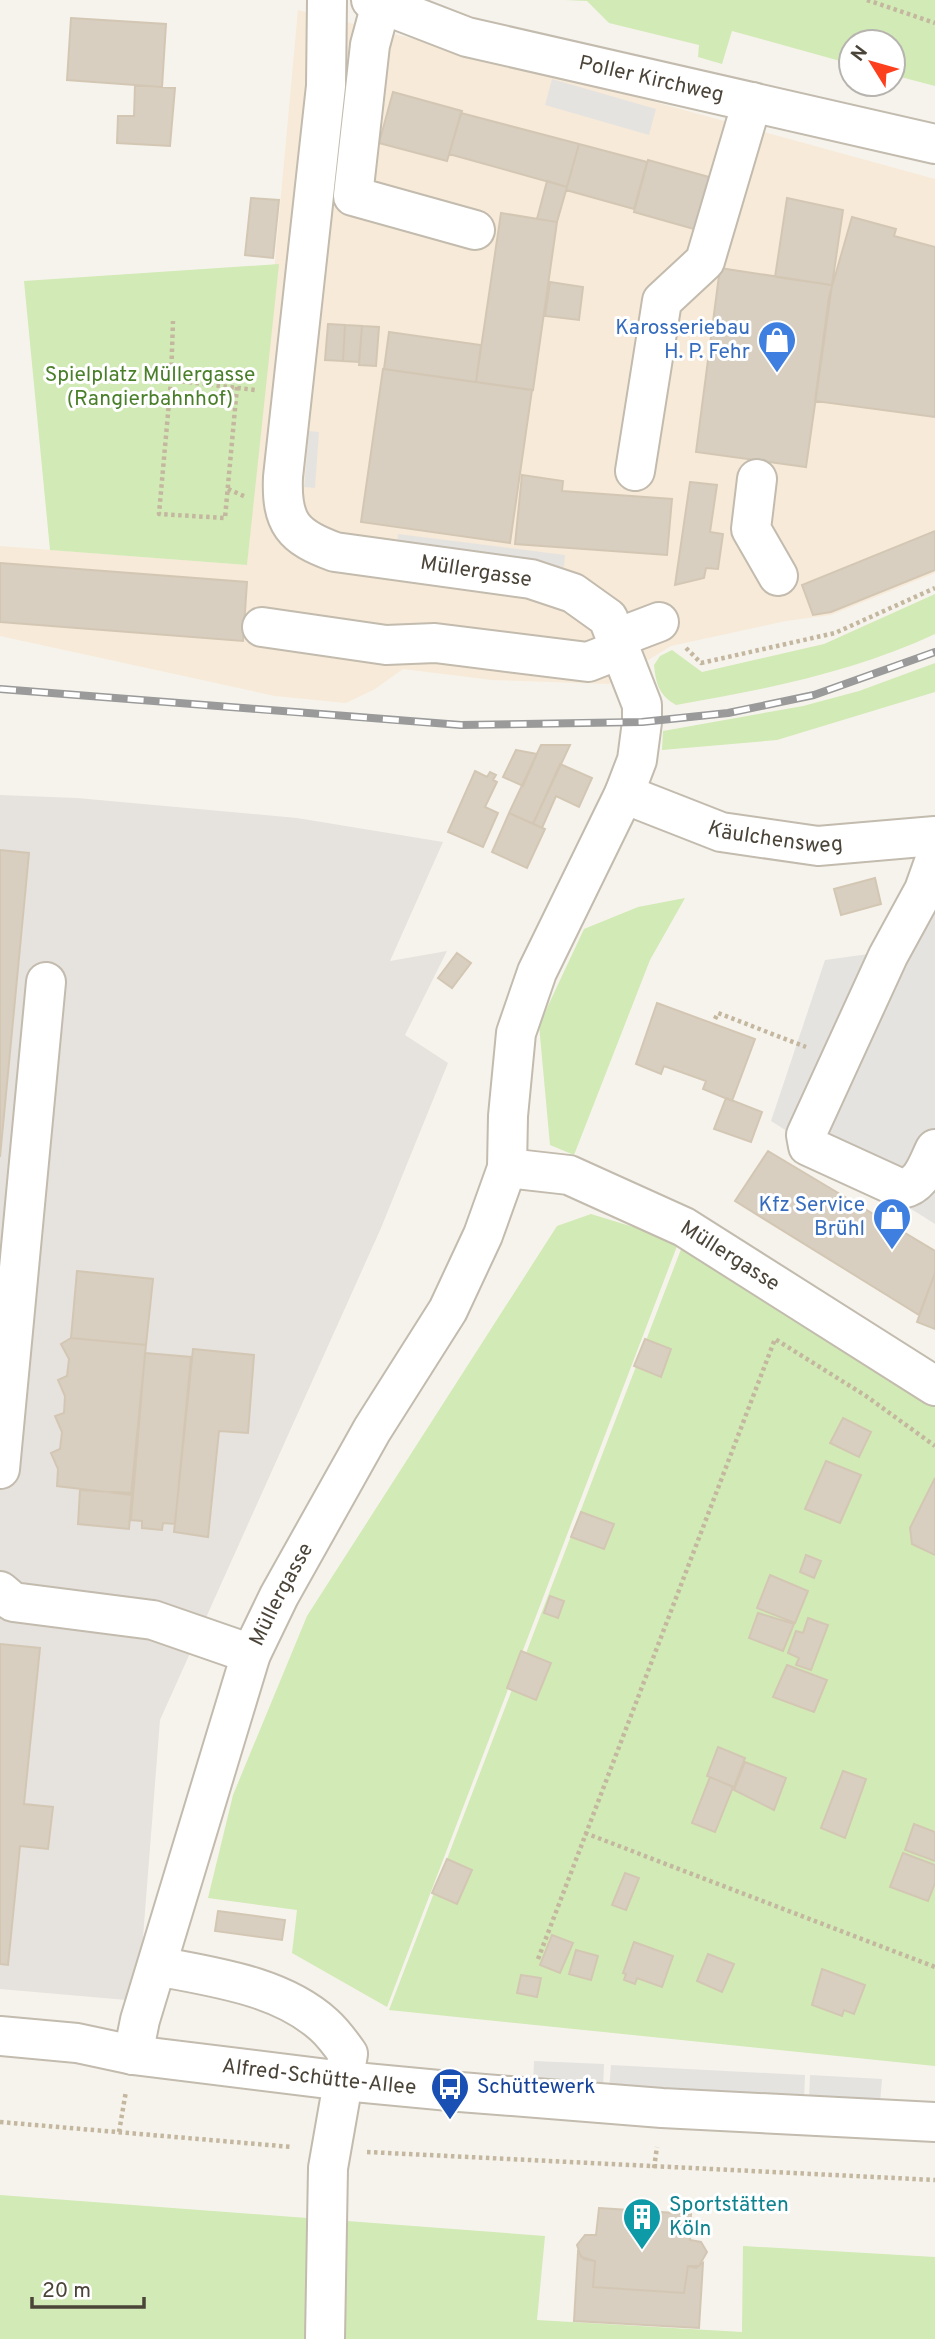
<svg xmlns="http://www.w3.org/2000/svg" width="935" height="2339" font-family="Overpass,sans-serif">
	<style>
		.commercial { fill: #f7ead8 }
		.industrial { fill: #e6e2dd }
		.green { fill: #d2eab5 }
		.parking { fill: #e5e3e0 }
		.building { fill: #d8cfc1; stroke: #d3c7b4; stroke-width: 2 }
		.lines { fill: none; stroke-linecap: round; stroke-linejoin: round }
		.minor-casing { stroke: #c2bbae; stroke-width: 42 }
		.path { stroke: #c4b79f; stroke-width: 4.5; stroke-dasharray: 3.5 3.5; stroke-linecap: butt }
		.minor { stroke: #fff; stroke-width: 38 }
		.rail-casing { stroke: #9a9a9a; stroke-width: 8 }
		.rail { stroke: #fff; stroke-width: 5; stroke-dasharray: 16; stroke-linecap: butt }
		.labels { text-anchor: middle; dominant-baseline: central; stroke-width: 6; stroke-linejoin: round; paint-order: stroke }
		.street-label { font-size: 21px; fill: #4b4439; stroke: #fff }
		.shop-label { font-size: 21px; fill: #366cbe; stroke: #fff; text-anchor: end }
		.park-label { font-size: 21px; fill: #4a7f2a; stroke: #fff }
		.transit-label { font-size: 21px; fill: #164399; stroke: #fff; text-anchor: start }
		.culture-label { font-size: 21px; fill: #0d838f; stroke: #fff; text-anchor: start }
	</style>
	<rect width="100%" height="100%" fill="#f6f3ec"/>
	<path class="commercial" d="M 298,10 L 546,72 L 935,179 L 935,573 L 831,615 L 786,621 L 671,646 L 609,684 L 492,680 L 403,669 L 375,689 L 346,703 L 275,696 L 0,636 L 0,546 L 247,565 Z"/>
	<path class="industrial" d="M 0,795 L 77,798 L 297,818 L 443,842 L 390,961 L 447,951 L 405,1035 L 448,1063 L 381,1228 L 160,1720 L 138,2001 L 0,1989 Z"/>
	<path class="green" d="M 565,0 L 935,0 L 935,86 L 893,75 L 893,42 L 851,42 L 851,64 L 732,31 L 722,64 L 698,57 L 699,45 L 609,23 L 587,1 Z
		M 279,264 L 247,565 L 50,550 L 24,281 Z
		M 935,594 L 935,634 C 854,672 763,690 676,705 C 659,695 656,684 654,665 L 660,656 L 672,650 L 702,672 L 824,644 Z
		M 935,663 L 935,692 L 777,740 L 662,750 L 663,731 L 803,706 L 859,691 Z
		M 685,898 L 650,960 L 574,1155 L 550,1145 L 539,1025 L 584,929 L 638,907 Z
		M 591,1214 L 679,1241 L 387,2007 L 292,1953 L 297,1910 L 208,1898 L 233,1795 L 307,1616 L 557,1226 Z
		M 683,1244 L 935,1403 L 935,2066 L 389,2010 Z
		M 0,2195 L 545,2236 L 537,2320 L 742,2332 L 743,2246 L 935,2257 L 935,2339 L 0,2339 Z"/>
	<path class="parking" d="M 552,79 L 656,109 L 649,135 L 545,105 Z
		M 309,431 L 319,432 L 315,488 L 304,487 Z
		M 398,534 L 565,555 L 564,567 L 397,545 Z
		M 935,881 L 935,1224 L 771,1121 L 825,960 L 898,950 Z
		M 534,2061 L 604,2064 L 603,2090 L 533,2086 Z
		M 611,2065 L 805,2075 L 804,2100 L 609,2090 Z
		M 810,2075 L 882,2079 L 880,2104 L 809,2100 Z"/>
	<path class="building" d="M 71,18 L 166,24 L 162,87 L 67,80 Z
		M 135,85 L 175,88 L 170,146 L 117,143 L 118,116 L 134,116 Z
		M 393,92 L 462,111 L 447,161 L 379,143 Z
		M 461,113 L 579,144 L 567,187 L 449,154 Z
		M 579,144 L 647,162 L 634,209 L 566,190 Z
		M 648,160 L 716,179 L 701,231 L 634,212 Z
		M 547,181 L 567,187 L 557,222 L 537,219 Z
		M 251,198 L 279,200 L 273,258 L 245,255 Z
		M 787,198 L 843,210 L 832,285 L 775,277 Z
		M 501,213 L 557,222 L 533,390 L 476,382 Z
		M 852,217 L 896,229 L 894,236 L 935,247 L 935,417 L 815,401 L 829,297 Z
		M 720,268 L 832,285 L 806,467 L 696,452 Z
		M 550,282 L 583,287 L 579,320 L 545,316 Z
		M 328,324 L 345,325 L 343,361 L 325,360 Z
		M 345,325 L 362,326 L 359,362 L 343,361 Z
		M 362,326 L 379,327 L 376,366 L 359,365 Z
		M 389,332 L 481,345 L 476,382 L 384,369 Z
		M 383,369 L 532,390 L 510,543 L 361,522 Z
		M 522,475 L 563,481 L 562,491 L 672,499 L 667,555 L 515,544 Z
		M 690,482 L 717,485 L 710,532 L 723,534 L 718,569 L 706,568 L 704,578 L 675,585 Z
		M 935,531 L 935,570 L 831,612 L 813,615 L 802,585 Z
		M 0,563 L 247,582 L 243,641 L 0,622 Z
		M 541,745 L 570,745 L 533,824 L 509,813 Z
		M 516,750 L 537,754 L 523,786 L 503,777 Z
		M 560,764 L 592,778 L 579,807 L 556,796 L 542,828 L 533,824 Z
		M 475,771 L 487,777 L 490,772 L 496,775 L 493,780 L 497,782 L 485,807 L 498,813 L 483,847 L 448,832 Z
		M 509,813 L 545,829 L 527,868 L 492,852 Z
		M 0,850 L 29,853 L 0,1157 Z
		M 875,878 L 881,904 L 841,915 L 834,889 Z
		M 457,953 L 471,963 L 452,988 L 438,978 Z
		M 657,1003 L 755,1039 L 732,1101 L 703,1089 L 706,1081 L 664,1066 L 661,1074 L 636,1064 Z
		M 726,1098 L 762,1112 L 751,1142 L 714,1129 Z
		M 768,1151 L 935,1251 L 935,1273 L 919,1315 L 735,1201 Z
		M 77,1271 L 153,1279 L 146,1345 L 71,1338 Z
		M 935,1273 L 935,1329 L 917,1322 Z
		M 71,1338 L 146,1345 L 131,1495 L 57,1486 L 58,1469 L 51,1453 L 60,1449 L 62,1432 L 55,1416 L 64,1413 L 65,1396 L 58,1380 L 67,1376 L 69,1359 L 61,1344 Z
		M 645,1339 L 671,1349 L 661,1377 L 634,1366 Z
		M 193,1349 L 254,1355 L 248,1433 L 219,1431 L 208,1537 L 174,1532 Z
		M 145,1353 L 191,1357 L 175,1524 L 163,1523 L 162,1530 L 142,1528 L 142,1521 L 131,1520 Z
		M 843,1418 L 871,1432 L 859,1457 L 830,1443 Z
		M 826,1461 L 861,1475 L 840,1523 L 805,1509 Z
		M 935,1478 L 935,1555 L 912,1544 L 910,1528 Z
		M 80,1490 L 132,1493 L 129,1529 L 78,1524 Z
		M 581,1512 L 614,1524 L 604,1549 L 571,1537 Z
		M 806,1555 L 821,1561 L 814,1578 L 800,1572 Z
		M 770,1575 L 808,1591 L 795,1623 L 757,1608 Z
		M 550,1596 L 564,1601 L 558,1618 L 544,1613 Z
		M 758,1613 L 794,1624 L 783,1651 L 749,1638 Z
		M 808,1618 L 828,1625 L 811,1670 L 796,1665 L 799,1658 L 788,1653 L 796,1631 L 803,1633 Z
		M 0,1644 L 40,1648 L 24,1804 L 53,1807 L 48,1849 L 20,1846 L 8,1965 L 0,1964 Z
		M 521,1651 L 551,1663 L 536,1700 L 507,1688 Z
		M 787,1665 L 827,1680 L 814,1712 L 773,1697 Z
		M 718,1747 L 745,1758 L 734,1787 L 707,1776 Z
		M 745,1762 L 786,1778 L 774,1810 L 734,1790 Z
		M 843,1771 L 866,1779 L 845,1838 L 821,1828 Z
		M 710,1777 L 733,1787 L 715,1832 L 692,1823 Z
		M 914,1824 L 935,1832 L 935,1861 L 905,1850 Z
		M 903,1853 L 935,1865 L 935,1883 L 928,1901 L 890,1887 Z
		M 447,1859 L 472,1870 L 457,1904 L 432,1893 Z
		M 625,1873 L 639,1878 L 626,1910 L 612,1905 Z
		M 218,1911 L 285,1920 L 282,1940 L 215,1931 Z
		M 552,1935 L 573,1943 L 560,1973 L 540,1965 Z
		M 634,1942 L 673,1956 L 662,1987 L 637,1978 L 635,1984 L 624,1980 L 626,1974 L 623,1973 Z
		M 576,1950 L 598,1956 L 591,1980 L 569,1974 Z
		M 708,1954 L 734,1964 L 722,1992 L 697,1981 Z
		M 822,1969 L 865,1985 L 854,2014 L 844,2010 L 842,2016 L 812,2005 Z
		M 521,1975 L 541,1978 L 537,1997 L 517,1993 Z
		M 599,2208 L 691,2214 L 690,2240 L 701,2242 L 707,2252 L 699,2266 L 688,2266 L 684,2293 L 593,2287 L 595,2261 L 581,2257 L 577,2245 L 585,2235 L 596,2235 Z
		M 578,2252 L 584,2259 L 595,2261 L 593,2287 L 684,2293 L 688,2266 L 696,2268 L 703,2263 L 699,2328 L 574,2321 Z"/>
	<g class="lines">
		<defs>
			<g id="minor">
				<path id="s1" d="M 371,0 L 467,37 L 935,144"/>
				<path d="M 381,4 L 370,45 L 353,196 L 475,230"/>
				<path d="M 635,471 L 662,301 L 705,261 L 752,102"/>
				<path d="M 757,479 L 751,529 L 778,576"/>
				<path d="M 262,627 L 386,645 L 435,643 L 588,662 L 621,649"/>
				<path d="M 617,638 L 659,622"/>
				<path id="s2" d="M 624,794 L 721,832 L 818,846 L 935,836"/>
				<path d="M 935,859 L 924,890 L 888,956 L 806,1135 L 808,1146 L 902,1189 C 922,1185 927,1165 935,1149"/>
				<path id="s3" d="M 507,1168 L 569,1175 L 684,1227 L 935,1386"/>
				<path d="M 0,1469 L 46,982"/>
				<path d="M 0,1591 L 13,1602 L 153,1620 L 251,1654"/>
				<path d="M 157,1966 C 212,1977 280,1985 324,2025 C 333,2033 341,2044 348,2054 L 328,2168 L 325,2339"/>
				<path id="s4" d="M 0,2036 L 77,2043 L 133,2055 L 344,2081 L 460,2092 L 662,2108 L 935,2122"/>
				<path id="s5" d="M 133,2055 L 140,2020 L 251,1654 L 279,1596 L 372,1430 L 448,1310 L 483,1235 L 507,1168 L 508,1116 L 516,1033 L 537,972 L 624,794 L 637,760 L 642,722 L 642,705 L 608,618 L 573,593 L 531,579 L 335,552 C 293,537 281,523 283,477 L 326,86 L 327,0"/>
			</g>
		</defs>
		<use href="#minor" class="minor-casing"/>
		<path class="path" d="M 867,0 L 935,23
			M 171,380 L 173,321
			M 237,387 L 225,518 L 159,514 L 171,380 L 255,390
			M 228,489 L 246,497
			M 686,648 L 701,663 L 835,633 L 935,588
			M 715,1019 L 718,1013 L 806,1047
			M 585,1833 L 935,1967
			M 538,1959 L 775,1339 L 866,1396 L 935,1446
			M 0,2122 L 292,2147
			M 119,2132 L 126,2091
			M 367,2152 L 935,2180
			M 654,2168 L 657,2147"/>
		<use href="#minor" class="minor"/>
		<defs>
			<path id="rail" d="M 0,689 L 461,725 L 642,722 L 728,713 L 814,695 L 935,652"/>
		</defs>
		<use href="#rail" class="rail-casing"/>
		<use href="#rail" class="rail"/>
	</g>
	<defs>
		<symbol id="shop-pin" viewBox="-11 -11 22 30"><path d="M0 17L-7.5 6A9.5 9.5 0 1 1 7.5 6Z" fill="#3f7fe0" stroke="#fff"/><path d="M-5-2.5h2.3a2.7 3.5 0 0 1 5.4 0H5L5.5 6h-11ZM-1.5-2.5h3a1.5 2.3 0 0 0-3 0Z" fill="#fff"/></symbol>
		<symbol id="bus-pin" viewBox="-11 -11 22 30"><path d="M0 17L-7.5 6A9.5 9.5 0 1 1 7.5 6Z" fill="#1a4fb4" stroke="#fff"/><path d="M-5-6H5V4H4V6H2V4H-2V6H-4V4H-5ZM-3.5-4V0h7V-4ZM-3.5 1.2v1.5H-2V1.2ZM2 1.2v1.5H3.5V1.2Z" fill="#fff"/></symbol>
		<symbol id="building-pin" viewBox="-11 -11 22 30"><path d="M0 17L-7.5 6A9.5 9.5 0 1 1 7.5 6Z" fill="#0f9aa8" stroke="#fff"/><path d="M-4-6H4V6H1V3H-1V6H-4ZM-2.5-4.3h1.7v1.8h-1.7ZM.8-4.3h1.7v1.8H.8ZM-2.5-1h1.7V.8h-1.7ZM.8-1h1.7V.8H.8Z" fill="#fff"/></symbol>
	</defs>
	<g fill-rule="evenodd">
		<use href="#shop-pin" x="755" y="318" width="44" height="60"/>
		<use href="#shop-pin" x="870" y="1195" width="44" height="60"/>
		<use href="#bus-pin" x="428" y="2065" width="44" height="60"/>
		<use href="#building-pin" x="620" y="2195" width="44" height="60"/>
	</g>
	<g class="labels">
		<g class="street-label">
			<text stroke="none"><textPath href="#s1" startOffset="292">Poller Kirchweg</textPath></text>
			<text transform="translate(476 572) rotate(9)">Müllergasse</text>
			<text stroke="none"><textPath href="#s2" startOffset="159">Käulchensweg</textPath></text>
			<text stroke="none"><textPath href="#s3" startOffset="243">Müllergasse</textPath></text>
			<text stroke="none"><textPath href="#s5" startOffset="485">Müllergasse</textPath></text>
			<text stroke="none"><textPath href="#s4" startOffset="322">Alfred-Schütte-Allee</textPath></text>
		</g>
		<g class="shop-label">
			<text x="750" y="328">Karosseriebau<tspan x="750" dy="24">H. P. Fehr</tspan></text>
			<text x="865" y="1205">Kfz Service<tspan x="865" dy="24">Brühl</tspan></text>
		</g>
		<g class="park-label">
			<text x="150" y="375">Spielplatz Müllergasse<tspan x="150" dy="24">(Rangierbahnhof)</tspan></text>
		</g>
		<g class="transit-label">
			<text x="477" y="2087">Schüttewerk</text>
		</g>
		<g class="culture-label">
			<text x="669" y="2205">Sportstätten<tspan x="669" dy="24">Köln</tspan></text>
		</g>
	</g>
	<g transform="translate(872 63) rotate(307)"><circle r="33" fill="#ffffff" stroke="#b7b4b0" stroke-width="2"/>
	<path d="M0-5L12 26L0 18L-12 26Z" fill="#fc3f1d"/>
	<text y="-10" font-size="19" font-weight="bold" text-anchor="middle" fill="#4b4439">N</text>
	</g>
	<path d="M32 2297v10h112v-10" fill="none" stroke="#4b4439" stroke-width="3.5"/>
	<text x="42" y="2297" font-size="21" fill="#4b4439" stroke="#ffffff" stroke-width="5" paint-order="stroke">20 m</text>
</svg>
